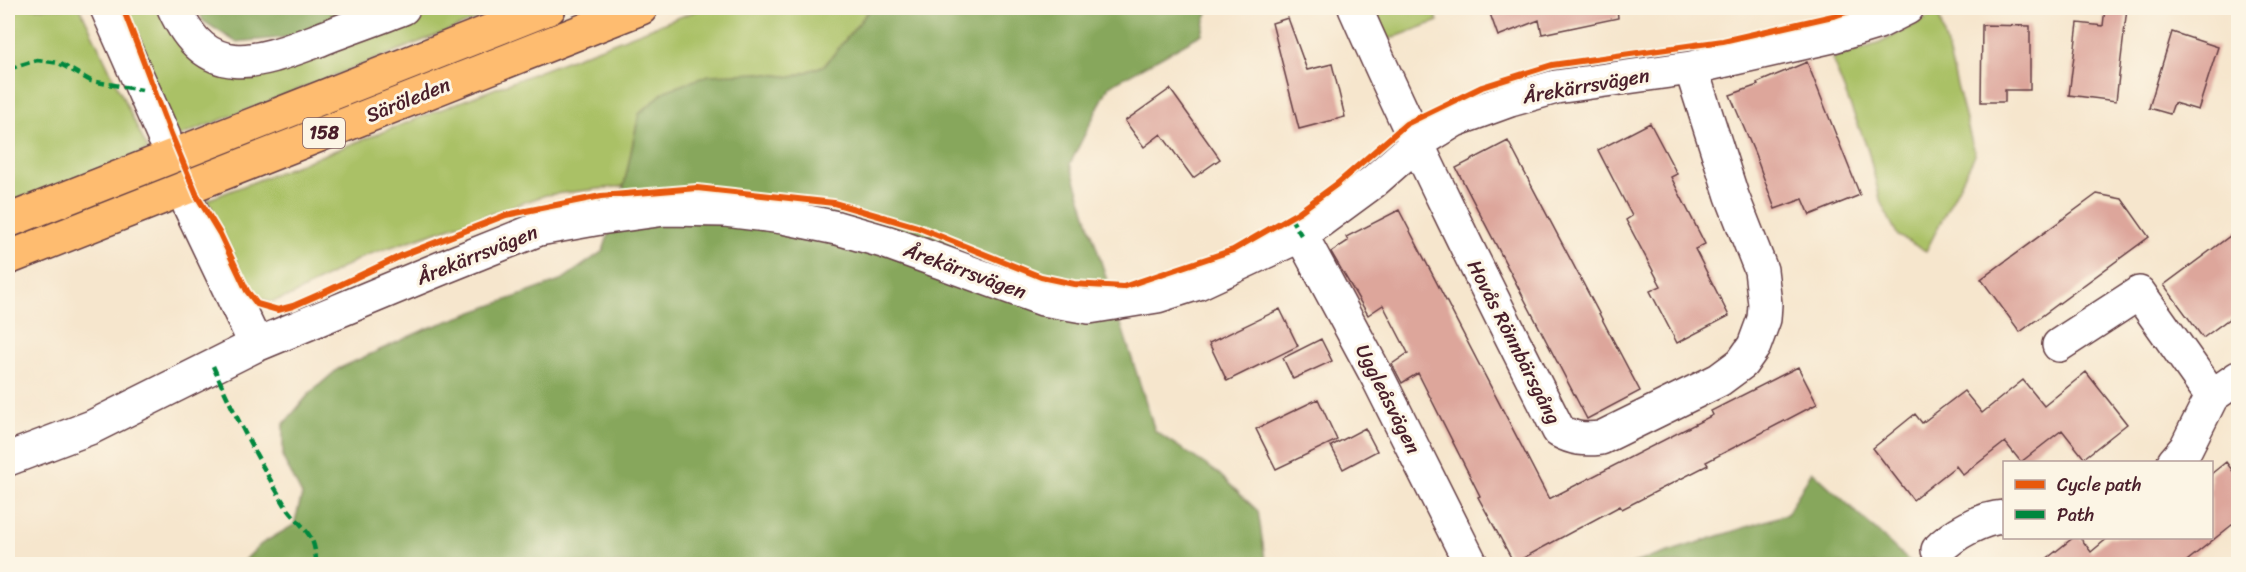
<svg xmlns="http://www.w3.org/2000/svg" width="2246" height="572" font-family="Sriracha,sans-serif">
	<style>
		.green { fill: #aac166; stroke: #7a7048; stroke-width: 1.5 }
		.forest { fill: #87a75b; stroke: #686343; stroke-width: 1.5 }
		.building { fill: #dda69b }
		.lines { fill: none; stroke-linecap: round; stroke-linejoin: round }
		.minor-casing { stroke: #643d43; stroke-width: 36 }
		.major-casing { stroke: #643d43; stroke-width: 36 }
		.minor { stroke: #fff; stroke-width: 33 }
		.major { stroke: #febc70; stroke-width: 33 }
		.quiet { stroke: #00873e; stroke-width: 4.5; stroke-dasharray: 9 4.5; stroke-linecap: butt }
		.cycleway-casing { stroke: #fcf5e5; stroke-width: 10 }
		.cycleway { stroke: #e8590c; stroke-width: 6 }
		.labels { text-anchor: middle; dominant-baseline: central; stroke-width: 6; stroke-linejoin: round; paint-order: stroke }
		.shield { fill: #fcf5e5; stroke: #7f5f63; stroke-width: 1.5 }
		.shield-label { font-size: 18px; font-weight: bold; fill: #4a1f2b }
		.street-label { font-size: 20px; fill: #4a1f2b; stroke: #fcf5e5 }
	</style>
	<rect width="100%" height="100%" fill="#fcf5e5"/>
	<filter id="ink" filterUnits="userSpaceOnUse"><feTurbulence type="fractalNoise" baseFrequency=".0167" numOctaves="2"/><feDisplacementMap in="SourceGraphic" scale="12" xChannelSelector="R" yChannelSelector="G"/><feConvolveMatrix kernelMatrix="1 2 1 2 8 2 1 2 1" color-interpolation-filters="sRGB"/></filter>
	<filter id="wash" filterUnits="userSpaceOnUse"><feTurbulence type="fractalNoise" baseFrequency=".008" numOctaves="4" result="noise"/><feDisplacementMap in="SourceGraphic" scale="24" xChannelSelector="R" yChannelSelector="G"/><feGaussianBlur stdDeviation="1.35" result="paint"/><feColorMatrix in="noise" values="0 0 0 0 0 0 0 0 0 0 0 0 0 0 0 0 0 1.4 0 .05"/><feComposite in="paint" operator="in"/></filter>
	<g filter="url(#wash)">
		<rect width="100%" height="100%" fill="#f6e6cd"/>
		<path class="green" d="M 8,8 L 80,8 L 148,150 L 8,205 Z
			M 122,8 L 159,8 L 188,51 L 289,63 L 425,8 L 506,8 L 175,138 Z
			M 703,8 L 871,8 L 825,65 L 793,77 L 759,73 L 639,114 L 624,186 L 546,195 L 475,219 L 364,256 L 291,296 L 270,302 L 250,294 L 240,269 L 207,200 Z
			M 1374,8 L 1433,8 L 1438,21 L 1387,40 Z
			M 1938,12 L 1975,155 L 1926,251 L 1898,236 L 1881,203 L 1868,150 L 1832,59 L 1880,43 Z"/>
		<path class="forest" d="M 198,8 L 378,8 L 290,37 L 236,42 L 203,21 Z
			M 871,8 L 1208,8 L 1202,34 L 1109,86 L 1070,164 L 1155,431 L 1218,473 L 1258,511 L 1265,559 L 1263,564 L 241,564 L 261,544 L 294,525 L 302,495 L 283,458 L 283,425 L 309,394 L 338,369 L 426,329 L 560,281 L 603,251 L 624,186 L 639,114 L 665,91 L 709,75 L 759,73 L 793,77 L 825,65 Z
			M 1812,471 L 1912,564 L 1631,564 L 1787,514 Z"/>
		<g id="blocks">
			<path class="building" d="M 1488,8 L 1617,8 L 1618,18 L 1542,34 L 1539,20 L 1498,36 Z
				M 2105,8 L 2127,8 L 2116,101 L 2069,95 L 2078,23 L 2103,26 Z
				M 1288,18 L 1307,70 L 1332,64 L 1345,117 L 1299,129 L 1272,23 Z
				M 1982,25 L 2030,26 L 2030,90 L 2005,90 L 2005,102 L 1981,102 Z
				M 2172,32 L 2218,47 L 2198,110 L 2174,103 L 2170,114 L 2149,108 Z
				M 1807,62 L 1860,195 L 1810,215 L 1803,199 L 1775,209 L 1755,154 L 1730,95 L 1758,85 L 1757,83 Z
				M 1170,89 L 1220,159 L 1193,178 L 1161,134 L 1144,147 L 1125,121 Z
				M 1650,123 L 1677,174 L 1671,177 L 1705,244 L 1695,249 L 1729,316 L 1677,343 L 1650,291 L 1661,286 L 1626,220 L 1632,216 L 1598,150 Z
				M 1508,141 L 1640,391 L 1587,419 L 1456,168 Z
				M 2097,194 L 2122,199 L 2149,237 L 2020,332 L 1981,279 Z
				M 1399,210 L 1549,499 L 1713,415 L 1711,411 L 1798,367 L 1817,404 L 1706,462 L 1708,465 L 1622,509 L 1620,506 L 1514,563 L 1478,497 L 1480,496 L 1418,373 L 1402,383 L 1392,364 L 1408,353 L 1383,305 L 1368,315 L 1331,252 L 1348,241 L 1346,237 Z
				M 2238,230 L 2238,312 L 2203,338 L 2164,285 Z
				M 1280,309 L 1298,346 L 1227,381 L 1209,343 Z
				M 1321,339 L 1332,361 L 1293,379 L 1283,358 Z
				M 2086,372 L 2127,424 L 2084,458 L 2062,430 L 2021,462 L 2005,442 L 1963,475 L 1956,466 L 1913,500 L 1873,448 L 1915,414 L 1922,423 L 1964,391 L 1982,413 L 2023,380 L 2044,406 Z
				M 1318,399 L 1337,440 L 1276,469 L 1256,429 Z
				M 1365,428 L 1377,451 L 1343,469 L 1331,446 Z
				M 2226,462 L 2238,478 L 2238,520 L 2183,564 L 2040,564 L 2074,537 L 2080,537 L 2091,552 L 2109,537 L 2211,537 L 2211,474 Z"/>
		</g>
	</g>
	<g filter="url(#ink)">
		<use href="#blocks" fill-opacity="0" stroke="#643d43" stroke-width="1.5"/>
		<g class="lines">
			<defs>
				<path id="minor" d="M 107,8 L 164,137
					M 174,8 C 208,84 259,62 321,39 C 348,28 376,19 403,8
					M 1355,8 C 1418,151 1488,291 1559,431 C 1574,439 1584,440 1601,438 L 1719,380 L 1742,363 L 1754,346 L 1764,319 L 1765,304 L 1761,270 L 1732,196 L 1691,68
					M 190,207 L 256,345
					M 1301,235 L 1378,378 L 1471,564
					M 2059,345 L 2139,293 L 2212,396
					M 8,459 L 92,427 L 256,345 L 444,267 L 539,229 L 600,218 L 665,209 L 725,210 L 783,217 L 837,228 L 886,242 L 1043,299 L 1089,307 L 1157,296 L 1198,283 L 1301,235 L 1373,182 L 1416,144 L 1455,120 L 1510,100 L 1556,87 L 1691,68 L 1833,36 L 1879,22 L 1907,8
					M 2174,462 L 2186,448 L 2212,396 L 2238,378
					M 1938,550 C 1953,534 1982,518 2004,517"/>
				<path id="major" d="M 8,221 L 549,8
					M 8,258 L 641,8"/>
			</defs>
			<use href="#minor" class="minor-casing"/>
			<use href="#major" class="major-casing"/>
			<use href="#minor" class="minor"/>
			<use href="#major" class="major"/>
			<path class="quiet" d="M 8,69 L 37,60 L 59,63 L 91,81 L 142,90
				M 1290,217 L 1301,235
				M 213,366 C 234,414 258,460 285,505 C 293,517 304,526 311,538 C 315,546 316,555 316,564"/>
			<defs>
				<path id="cycleway" d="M 123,8 L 171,134 L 197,196 L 220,234 L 247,291 L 257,304 L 278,310 L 293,306 L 325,292 L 403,255 L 506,215 L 601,196 L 697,188 L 834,203 L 917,227 L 1041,277 L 1074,284 L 1123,287 L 1233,250 L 1299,212 L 1337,184 L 1406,124 L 1482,87 L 1552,65 L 1723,41 L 1837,15 L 1859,8"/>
			</defs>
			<use href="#cycleway" class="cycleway-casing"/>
			<use href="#cycleway" class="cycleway"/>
		</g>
	</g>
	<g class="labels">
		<rect class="shield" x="303" y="118" width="42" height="30" rx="4.5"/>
		<g class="shield-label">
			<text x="324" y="133">158</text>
		</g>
		<g class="street-label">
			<text transform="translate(1586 86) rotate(-10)">Årekärrsvägen</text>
			<text transform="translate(408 100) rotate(-22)">Säröleden</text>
			<text transform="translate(477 255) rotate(-22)">Årekärrsvägen</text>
			<text transform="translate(965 271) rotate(20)">Årekärrsvägen</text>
			<text transform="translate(1514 342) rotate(63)">Hovås Rönnbärsgång</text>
			<text transform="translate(1388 399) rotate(63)">Uggleåsvägen</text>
		</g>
	</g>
	<rect width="2246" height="572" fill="none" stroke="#fcf5e5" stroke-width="30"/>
	<rect x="2003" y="461" width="210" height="78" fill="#fcf5e5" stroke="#b59f9b" stroke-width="1.5"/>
	<rect x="2015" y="480" width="30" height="9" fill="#e8590c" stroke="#b59f9b" stroke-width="1.5"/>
	<text x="2057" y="491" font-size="18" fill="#4a1f2b">Cycle path</text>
	<rect x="2015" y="510" width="30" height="9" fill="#00873e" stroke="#b59f9b" stroke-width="1.5"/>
	<text x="2057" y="521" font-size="18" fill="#4a1f2b">Path</text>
</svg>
